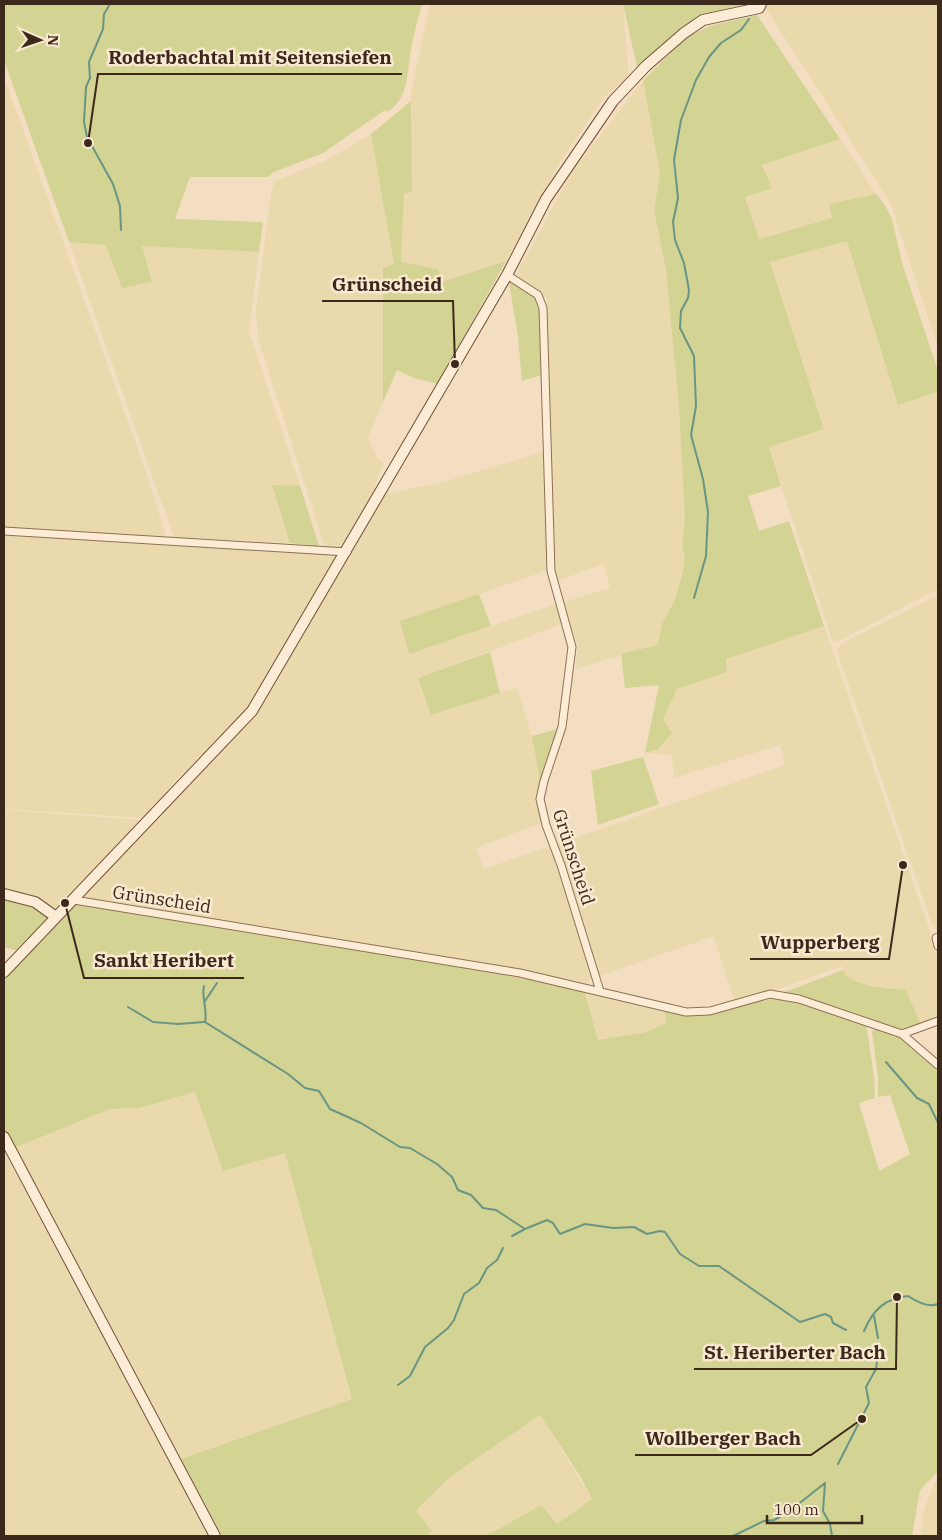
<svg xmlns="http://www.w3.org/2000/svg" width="942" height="1540" font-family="'IBM Plex Serif',serif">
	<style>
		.farmland { fill: #ead9ad }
		.green { fill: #d3d393 }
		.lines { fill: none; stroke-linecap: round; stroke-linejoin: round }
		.stream { stroke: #699585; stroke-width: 2 }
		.street-casing { stroke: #8f6e56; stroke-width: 9 }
		.secondary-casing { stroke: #714f39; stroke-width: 12 }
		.street { stroke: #fdecd5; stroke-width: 7 }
		.secondary { stroke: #fdecd5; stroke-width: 10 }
		.labels { text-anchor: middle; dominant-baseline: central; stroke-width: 5; stroke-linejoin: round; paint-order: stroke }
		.street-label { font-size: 18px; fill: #3d281c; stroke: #fae9d1 }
		.leader { fill: none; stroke: #3d281c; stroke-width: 2 }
		.callout-dot { fill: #3d281c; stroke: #fae9d1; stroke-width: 2 }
		.callout-label { font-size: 19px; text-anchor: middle; font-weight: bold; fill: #3d281c; stroke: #fae9d1; stroke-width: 5; stroke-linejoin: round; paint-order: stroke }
	</style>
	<rect width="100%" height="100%" fill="#f3dec1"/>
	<path class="farmland" d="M 430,4 L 623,4 L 629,76 L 604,97 L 559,164 L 506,261 L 443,281 L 401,262 L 404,194 L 412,190 L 411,92 Z
		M 768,4 L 938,4 L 938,347 L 891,204 L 766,8 Z
		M 4,77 L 147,475 L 166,537 L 4,529 Z
		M 643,81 L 660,173 L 654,210 L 666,270 L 679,407 L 685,519 L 682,547 L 685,557 L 674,602 L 662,624 L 658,643 L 653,646 L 575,669 L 578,648 L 564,602 L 610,588 L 604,564 L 557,581 L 554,568 L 547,298 L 516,275 L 573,170 Z
		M 371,134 L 394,264 L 383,269 L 383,402 L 368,438 L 379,460 L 384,463 L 374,487 L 379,491 L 344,548 L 325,547 L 258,339 L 256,311 L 271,193 L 275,181 L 325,161 Z
		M 840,139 L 876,194 L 829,204 L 832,218 L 759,239 L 745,196 L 772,188 L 762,165 Z
		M 847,241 L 898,405 L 938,392 L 938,589 L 837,642 L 832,640 L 771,456 L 769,447 L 824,429 L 770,262 Z
		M 69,242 L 259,252 L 249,331 L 300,486 L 272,486 L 290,543 L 174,537 Z
		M 545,451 L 548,570 L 400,622 L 409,654 L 556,604 L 562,624 L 418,678 L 431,715 L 517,687 L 532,736 L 540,780 L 537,796 L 541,823 L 476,848 L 484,869 L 550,846 L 592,977 L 587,983 L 84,899 L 83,896 L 254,715 L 384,494 L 443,482 Z
		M 4,534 L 334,554 L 337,559 L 249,706 L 177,779 L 144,818 L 4,809 Z
		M 938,595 L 938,931 L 932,924 L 837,651 L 841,644 Z
		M 824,626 L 938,954 L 938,1019 L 921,1025 L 906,990 L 856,983 L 845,974 L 842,966 L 773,991 L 734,1001 L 714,936 L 599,976 L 580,908 L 557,844 L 785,765 L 780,745 L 674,778 L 672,755 L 645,753 L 658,749 L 663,720 L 677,689 L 727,672 L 726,659 Z
		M 4,810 L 142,820 L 60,911 L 35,897 L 4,888 Z
		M 584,990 L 664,1009 L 666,1023 L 647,1032 L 598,1040 Z
		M 195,1092 L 223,1171 L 285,1153 L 352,1399 L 181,1459 L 14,1148 L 112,1109 L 139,1108 Z
		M 4,1152 L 94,1316 L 211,1536 L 4,1536 Z
		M 540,1415 L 592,1499 L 557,1524 L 541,1505 L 486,1536 L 425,1536 L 431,1532 L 416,1510 L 451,1476 Z
		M 938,1476 L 938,1536 L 920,1536 L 924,1509 Z"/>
	<path class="green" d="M 4,4 L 422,4 C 418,19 414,34 411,49 C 407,72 409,99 387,112 L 385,110 L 323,153 L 274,172 L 268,177 L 190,177 L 175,219 L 263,222 L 259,252 L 142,246 L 152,282 L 122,288 L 106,245 L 69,242 L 4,60 Z
		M 623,4 L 748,4 L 735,10 L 698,16 L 637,67 Z
		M 757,15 L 840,139 L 762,165 L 772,188 L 745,197 L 759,239 L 832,218 L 829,204 L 876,194 L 885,205 L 892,219 L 902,263 L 938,371 L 938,392 L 898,405 L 847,241 L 770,262 L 824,429 L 769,447 L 781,486 L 748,496 L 759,531 L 789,521 L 824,626 L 726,659 L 727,672 L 677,689 L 663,720 L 672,733 L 658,749 L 645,753 L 659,685 L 625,688 L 621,654 L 653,646 L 658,643 L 662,624 L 674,602 L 682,574 L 685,557 L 682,547 L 685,519 L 679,407 L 666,270 L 654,210 L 660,173 L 643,81 L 684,39 L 709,26 Z
		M 411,101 L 412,191 L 404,194 L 401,262 L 437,269 L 444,281 L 506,261 L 438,384 L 414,378 L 397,370 L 383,402 L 383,268 L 394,264 L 371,134 Z
		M 509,282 L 535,296 L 540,307 L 542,375 L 522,381 L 518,337 Z
		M 272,485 L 300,486 L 319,546 L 290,543 Z
		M 479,594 L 491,626 L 409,654 L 400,621 Z
		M 490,652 L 500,693 L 431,715 L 418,678 Z
		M 558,729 L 540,780 L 532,736 Z
		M 643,757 L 659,804 L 598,825 L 591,771 Z
		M 4,898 L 33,906 L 48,918 L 18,951 L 4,947 Z
		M 76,904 L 422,959 L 584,990 L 598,1040 L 647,1032 L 666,1023 L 664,1009 L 688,1016 L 710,1015 L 771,999 L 794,1001 L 866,1023 L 874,1077 L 875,1098 L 859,1103 L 879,1171 L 910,1154 L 890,1095 L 878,1097 L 878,1077 L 872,1032 L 875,1027 L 901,1037 L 938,1071 L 938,1472 L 920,1490 L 912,1536 L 486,1536 L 541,1505 L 557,1524 L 592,1499 L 580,1476 L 540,1415 L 451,1476 L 416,1510 L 432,1532 L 425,1536 L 222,1536 L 181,1459 L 352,1399 L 285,1153 L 223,1171 L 195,1092 L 139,1108 L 111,1109 L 14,1148 L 4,1128 L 4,979 Z
		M 843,970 C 849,987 890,988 906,990 L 921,1025 L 904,1030 L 797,994 L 782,993 Z"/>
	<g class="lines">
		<path class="stream" d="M 110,4 L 104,14 L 103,29 L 89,62 L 90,78 L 86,87 L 84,122 L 87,137 L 113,184 L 120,206 L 121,230
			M 694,598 L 706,556 L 708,512 L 703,479 L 691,435 L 696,406 L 694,356 L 680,328 L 681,311 L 688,298 L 689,290 L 684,263 L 675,240 L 673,222 L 678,198 L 674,160 L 681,120 L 696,80 L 709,57 L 721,43 L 741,30 L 749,19
			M 204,986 C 201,997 208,1010 205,1022 L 288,1074 L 305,1088 L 319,1091 L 330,1109 L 361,1123 L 400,1147 L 410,1148 L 437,1164 L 452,1177 L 458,1190 L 471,1195 L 483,1208 L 496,1210 L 525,1229 L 547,1220 L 553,1223 L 560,1234 L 585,1224 L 613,1228 L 634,1227 L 647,1234 L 660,1231 L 665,1232 L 680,1254 L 699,1266 L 719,1266 L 800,1322 L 825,1314 L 831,1317 L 833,1323 L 846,1330
			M 205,1001 L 217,983
			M 128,1007 L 153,1022 L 178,1024 L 204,1022
			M 886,1062 L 917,1098 L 929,1104 L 938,1123
			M 512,1236 L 525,1229
			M 874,1316 L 878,1338
			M 864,1331 C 873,1310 885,1298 908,1296 C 917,1302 928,1308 938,1304
			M 398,1385 L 410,1376 L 425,1347 L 448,1328 L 454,1320 L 464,1294 L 479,1283 L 487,1268 L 497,1260 L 503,1248
			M 838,1464 L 869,1403 L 866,1387 L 876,1369 L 878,1353
			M 825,1483 L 823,1511 L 830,1524 L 832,1536
			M 733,1536 L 764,1521 L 774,1520 L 787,1513 L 825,1483"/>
		<defs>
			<path id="street" d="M 507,275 L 538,295 L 543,308 L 551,571 L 572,647 L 562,727 L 544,781 L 540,799 L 546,825 L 561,865 L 600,991
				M 4,531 L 347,552
				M 74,900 L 520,973 L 686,1012 L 710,1011 L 770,994 L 799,999 L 902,1034 L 938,1065
				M 938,937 L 936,938 L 938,946
				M 902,1034 L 938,1021"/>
			<path id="secondary" d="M 4,894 L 35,902 L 56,917
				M 4,972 L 252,711 L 507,275 L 546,199 L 613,101 L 646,66 L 684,33 L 703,20 L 759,8 L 761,4
				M 4,1137 L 215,1536"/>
		</defs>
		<use href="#street" class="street-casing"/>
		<use href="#secondary" class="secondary-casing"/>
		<use href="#street" class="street"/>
		<use href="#secondary" class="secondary"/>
	</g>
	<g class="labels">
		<g class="street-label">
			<text transform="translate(574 857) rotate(72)">Grünscheid</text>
			<text transform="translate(162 899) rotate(9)">Grünscheid</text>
		</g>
	</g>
	<path class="leader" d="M88 143L98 74H402M455 364L453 301H322M903 865L889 959H750M65 903L84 978H244M897 1297L896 1369H694M862 1419L811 1455H635"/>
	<g class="callout-dot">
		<circle cx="88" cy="143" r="5"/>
		<circle cx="455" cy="364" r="5"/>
		<circle cx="903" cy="865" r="5"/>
		<circle cx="65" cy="903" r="5"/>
		<circle cx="897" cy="1297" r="5"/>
		<circle cx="862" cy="1419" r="5"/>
	</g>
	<g class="callout-label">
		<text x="250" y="64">Roderbachtal mit Seitensiefen</text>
		<text x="387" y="291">Grünscheid</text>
		<text x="820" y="949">Wupperberg</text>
		<text x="164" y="967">Sankt Heribert</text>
		<text x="795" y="1359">St. Heriberter Bach</text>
		<text x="723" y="1445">Wollberger Bach</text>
	</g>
	<rect width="942" height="1540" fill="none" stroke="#3d281c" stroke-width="10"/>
	<g transform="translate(40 40) rotate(92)" stroke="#fae9d1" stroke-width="4" paint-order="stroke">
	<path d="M0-4L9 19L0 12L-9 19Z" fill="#3d281c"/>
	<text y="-8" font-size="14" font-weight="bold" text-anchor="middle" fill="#3d281c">N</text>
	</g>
	<path d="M767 1515v8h95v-8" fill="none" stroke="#3d281c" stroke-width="2.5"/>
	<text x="774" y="1515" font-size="15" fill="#3d281c" stroke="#fae9d1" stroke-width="4" paint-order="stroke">100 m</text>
</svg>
